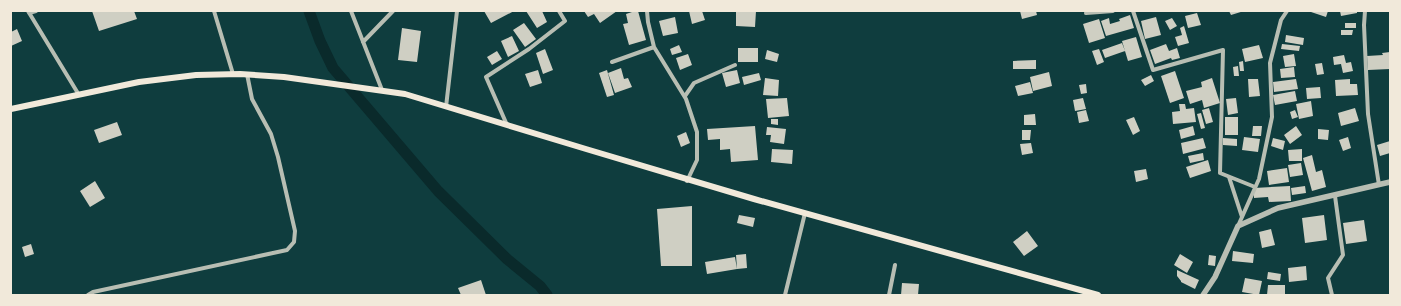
<svg xmlns="http://www.w3.org/2000/svg" width="1401" height="306" font-family="'PT Sans',sans-serif">
	<style>
		.lines { fill: none; stroke-linecap: round; stroke-linejoin: round }
		.canal { stroke: #0a2a2b; stroke-width: 11 }
		.building { fill: #cfcfc3 }
		.minor { stroke: #b8beb3; stroke-width: 4 }
		.tertiary { stroke: #b8beb3; stroke-width: 5.5 }
		.secondary { stroke: #f1e9da; stroke-width: 6 }
	</style>
	<rect width="100%" height="100%" fill="#0f3d3e"/>
	<g class="lines">
		<path class="canal" d="M 309,11 L 320,41 L 333,68 L 438,191 L 507,259 L 540,286 L 547,295"/>
	</g>
	<path class="building" d="M 92,11 L 134,11 L 137,19 L 99,31 Z
		M 484,11 L 514,11 L 491,23 Z
		M 526,11 L 542,11 L 547,22 L 537,28 Z
		M 584,11 L 617,11 L 600,23 L 594,14 L 588,17 Z
		M 635,11 L 638,11 L 646,40 L 629,45 L 623,24 L 628,23 L 626,14 Z
		M 689,11 L 702,11 L 705,20 L 692,24 Z
		M 736,11 L 756,11 L 755,27 L 736,26 Z
		M 1020,11 L 1036,11 L 1037,15 L 1022,19 Z
		M 1229,11 L 1244,11 L 1231,15 Z
		M 1308,11 L 1328,11 L 1326,17 Z
		M 1340,11 L 1357,11 L 1357,13 L 1341,16 Z
		M 1197,13 L 1201,25 L 1188,28 L 1185,16 Z
		M 1130,15 L 1134,28 L 1106,36 L 1101,21 L 1109,18 L 1110,24 L 1120,21 L 1119,19 Z
		M 675,17 L 678,33 L 663,36 L 659,21 Z
		M 1156,17 L 1161,35 L 1145,39 L 1141,21 Z
		M 1172,18 L 1177,26 L 1170,30 L 1165,21 Z
		M 1099,19 L 1105,38 L 1089,43 L 1083,24 Z
		M 524,23 L 536,39 L 525,47 L 513,30 Z
		M 1345,23 L 1356,23 L 1356,28 L 1345,28 Z
		M 1184,26 L 1189,43 L 1178,46 L 1175,37 L 1182,35 L 1180,28 Z
		M 402,28 L 421,31 L 417,62 L 398,60 Z
		M 17,29 L 22,41 L 11,46 L 11,32 Z
		M 1341,30 L 1353,30 L 1352,35 L 1341,35 Z
		M 1286,35 L 1304,38 L 1303,45 L 1285,42 Z
		M 512,36 L 519,51 L 508,57 L 501,41 Z
		M 1136,37 L 1142,57 L 1128,61 L 1122,41 Z
		M 1122,43 L 1125,51 L 1105,58 L 1102,50 Z
		M 1166,44 L 1169,51 L 1177,48 L 1180,58 L 1172,60 L 1171,58 L 1155,64 L 1150,50 Z
		M 1282,44 L 1300,46 L 1299,51 L 1281,49 Z
		M 679,45 L 682,52 L 672,55 L 670,49 Z
		M 1259,45 L 1263,58 L 1245,62 L 1242,49 Z
		M 738,48 L 758,48 L 758,62 L 738,62 Z
		M 545,49 L 553,70 L 543,74 L 536,53 Z
		M 1099,49 L 1104,62 L 1097,65 L 1092,51 Z
		M 767,50 L 779,54 L 777,62 L 765,59 Z
		M 497,51 L 502,59 L 492,65 L 487,57 Z
		M 1390,52 L 1390,69 L 1368,70 L 1367,56 L 1383,55 L 1382,53 Z
		M 688,54 L 692,65 L 680,70 L 676,58 Z
		M 1294,54 L 1296,66 L 1285,67 L 1283,56 Z
		M 1344,55 L 1346,63 L 1351,62 L 1353,71 L 1343,73 L 1341,64 L 1334,65 L 1333,57 Z
		M 1036,60 L 1036,69 L 1013,69 L 1013,61 Z
		M 1243,61 L 1244,71 L 1240,71 L 1239,62 Z
		M 1322,63 L 1324,74 L 1317,75 L 1315,64 Z
		M 1238,66 L 1239,76 L 1234,76 L 1233,67 Z
		M 1294,67 L 1295,77 L 1281,78 L 1280,69 Z
		M 621,68 L 624,79 L 628,78 L 632,87 L 615,93 L 608,73 Z
		M 538,70 L 542,83 L 530,87 L 525,74 Z
		M 607,70 L 614,95 L 607,97 L 599,73 Z
		M 737,70 L 740,83 L 726,87 L 722,73 Z
		M 1175,71 L 1184,98 L 1170,103 L 1161,76 Z
		M 1049,72 L 1052,86 L 1033,91 L 1030,77 Z
		M 759,73 L 761,80 L 744,85 L 742,77 Z
		M 1151,75 L 1154,81 L 1145,86 L 1141,80 Z
		M 765,78 L 779,80 L 778,96 L 763,95 Z
		M 1212,78 L 1220,103 L 1204,108 L 1202,100 L 1190,104 L 1186,91 L 1202,87 L 1201,82 Z
		M 1248,79 L 1258,79 L 1260,96 L 1249,97 Z
		M 1296,79 L 1298,89 L 1274,92 L 1273,82 Z
		M 1350,79 L 1350,84 L 1357,84 L 1358,95 L 1336,96 L 1335,80 Z
		M 1030,82 L 1033,93 L 1018,96 L 1015,86 Z
		M 1086,84 L 1087,93 L 1081,94 L 1079,85 Z
		M 1320,87 L 1321,98 L 1307,99 L 1306,88 Z
		M 1295,91 L 1297,101 L 1275,105 L 1273,95 Z
		M 787,98 L 789,116 L 768,118 L 766,99 Z
		M 1083,98 L 1086,109 L 1075,111 L 1073,100 Z
		M 1236,98 L 1238,113 L 1228,115 L 1226,99 Z
		M 1311,101 L 1313,116 L 1299,119 L 1296,104 Z
		M 1179,104 L 1185,104 L 1186,109 L 1194,108 L 1196,122 L 1173,124 L 1172,112 L 1180,111 Z
		M 1209,108 L 1213,122 L 1206,124 L 1202,110 Z
		M 1355,108 L 1359,121 L 1341,126 L 1338,113 Z
		M 1086,110 L 1089,121 L 1079,123 L 1077,112 Z
		M 1295,110 L 1298,117 L 1292,119 L 1290,112 Z
		M 1201,113 L 1205,128 L 1201,129 L 1197,114 Z
		M 1035,114 L 1036,125 L 1024,125 L 1024,115 Z
		M 1134,117 L 1140,131 L 1133,135 L 1126,120 Z
		M 1225,117 L 1238,117 L 1238,135 L 1225,135 Z
		M 771,119 L 778,119 L 778,125 L 771,124 Z
		M 117,122 L 122,135 L 99,143 L 94,130 Z
		M 755,126 L 758,160 L 731,162 L 730,149 L 720,150 L 720,139 L 708,140 L 707,129 Z
		M 1193,126 L 1195,135 L 1181,139 L 1179,130 Z
		M 1253,126 L 1262,126 L 1261,136 L 1252,136 Z
		M 1296,126 L 1302,135 L 1290,144 L 1284,135 Z
		M 767,127 L 786,129 L 784,144 L 770,142 L 771,135 L 766,135 Z
		M 1318,129 L 1329,130 L 1328,140 L 1318,139 Z
		M 1022,130 L 1031,130 L 1030,140 L 1022,140 Z
		M 686,132 L 690,143 L 681,147 L 677,136 Z
		M 1244,137 L 1260,139 L 1258,152 L 1242,150 Z
		M 1348,137 L 1351,148 L 1343,151 L 1339,140 Z
		M 1203,138 L 1206,148 L 1183,154 L 1181,143 Z
		M 1223,138 L 1237,139 L 1237,146 L 1223,145 Z
		M 1273,138 L 1285,141 L 1283,150 L 1271,146 Z
		M 1390,141 L 1390,153 L 1380,156 L 1377,145 Z
		M 1031,143 L 1033,153 L 1022,155 L 1020,144 Z
		M 772,149 L 793,150 L 792,164 L 771,162 Z
		M 1302,149 L 1302,161 L 1289,161 L 1288,150 Z
		M 1203,153 L 1204,160 L 1190,163 L 1188,156 Z
		M 1312,155 L 1316,172 L 1322,170 L 1326,187 L 1312,191 L 1303,158 Z
		M 1208,160 L 1211,171 L 1190,178 L 1186,167 Z
		M 1301,163 L 1303,175 L 1290,177 L 1288,165 Z
		M 1287,168 L 1289,182 L 1269,185 L 1267,171 Z
		M 1146,169 L 1148,179 L 1136,182 L 1134,171 Z
		M 95,181 L 105,198 L 90,207 L 80,191 Z
		M 1290,186 L 1291,201 L 1269,202 L 1268,197 L 1254,198 L 1254,188 Z
		M 1305,186 L 1306,193 L 1292,195 L 1291,188 Z
		M 692,206 L 692,266 L 661,266 L 657,209 Z
		M 739,215 L 755,218 L 753,227 L 737,223 Z
		M 1324,215 L 1327,240 L 1305,243 L 1302,218 Z
		M 1364,220 L 1367,241 L 1346,244 L 1343,223 Z
		M 1271,229 L 1275,245 L 1262,248 L 1259,232 Z
		M 1027,231 L 1038,246 L 1024,256 L 1013,242 Z
		M 31,244 L 34,254 L 25,257 L 22,247 Z
		M 1233,251 L 1254,254 L 1253,263 L 1232,261 Z
		M 746,254 L 747,268 L 737,269 L 736,255 Z
		M 1180,254 L 1193,262 L 1187,273 L 1174,265 Z
		M 1209,255 L 1216,256 L 1215,266 L 1208,265 Z
		M 735,257 L 737,269 L 707,274 L 705,262 Z
		M 1306,266 L 1307,280 L 1289,282 L 1288,268 Z
		M 1177,270 L 1199,280 L 1195,289 L 1181,282 L 1181,281 L 1177,276 Z
		M 1268,272 L 1281,274 L 1280,281 L 1267,279 Z
		M 1245,278 L 1262,281 L 1259,295 L 1242,292 Z
		M 481,280 L 486,295 L 461,295 L 458,288 Z
		M 902,283 L 919,284 L 918,295 L 901,295 Z
		M 1268,285 L 1285,285 L 1285,295 L 1267,295 Z"/>
	<g class="lines">
		<path class="minor" d="M 28,11 L 79,95
			M 214,11 L 233,74
			M 351,11 L 382,90
			M 647,11 L 648,22 L 654,47 L 686,99 L 697,132 L 697,160 L 687,181
			M 1133,11 L 1153,70 L 1223,50 L 1220,173 L 1255,187
			M 1365,11 L 1364,25 L 1368,114 L 1379,185
			M 29,13 L 36,11
			M 1086,13 L 1113,11
			M 363,42 L 393,11
			M 612,62 L 654,47
			M 685,96 L 694,83 L 735,65
			M 446,107 L 457,11
			M 507,125 L 486,77 L 529,49 L 565,21 L 559,11
			M 1229,177 L 1242,217
			M 1238,226 L 1259,179 L 1272,117 L 1270,63 L 1281,20 L 1287,11
			M 88,295 L 93,292 L 287,250 L 294,242 L 295,231 L 278,157 L 271,134 L 252,99 L 247,74
			M 785,295 L 805,213
			M 889,295 L 895,265
			M 1332,295 L 1328,278 L 1343,255 L 1335,196"/>
		<path class="tertiary" d="M 1203,295 L 1215,277 L 1238,226 L 1278,208 L 1390,182"/>
		<path class="secondary" d="M 11,109 L 139,82 L 196,75 L 240,74 L 284,77 L 405,94 L 586,149 L 754,199 L 1098,295"/>
	</g>
	<rect width="1401" height="306" fill="none" stroke="#f1e9da" stroke-width="24"/>
</svg>
